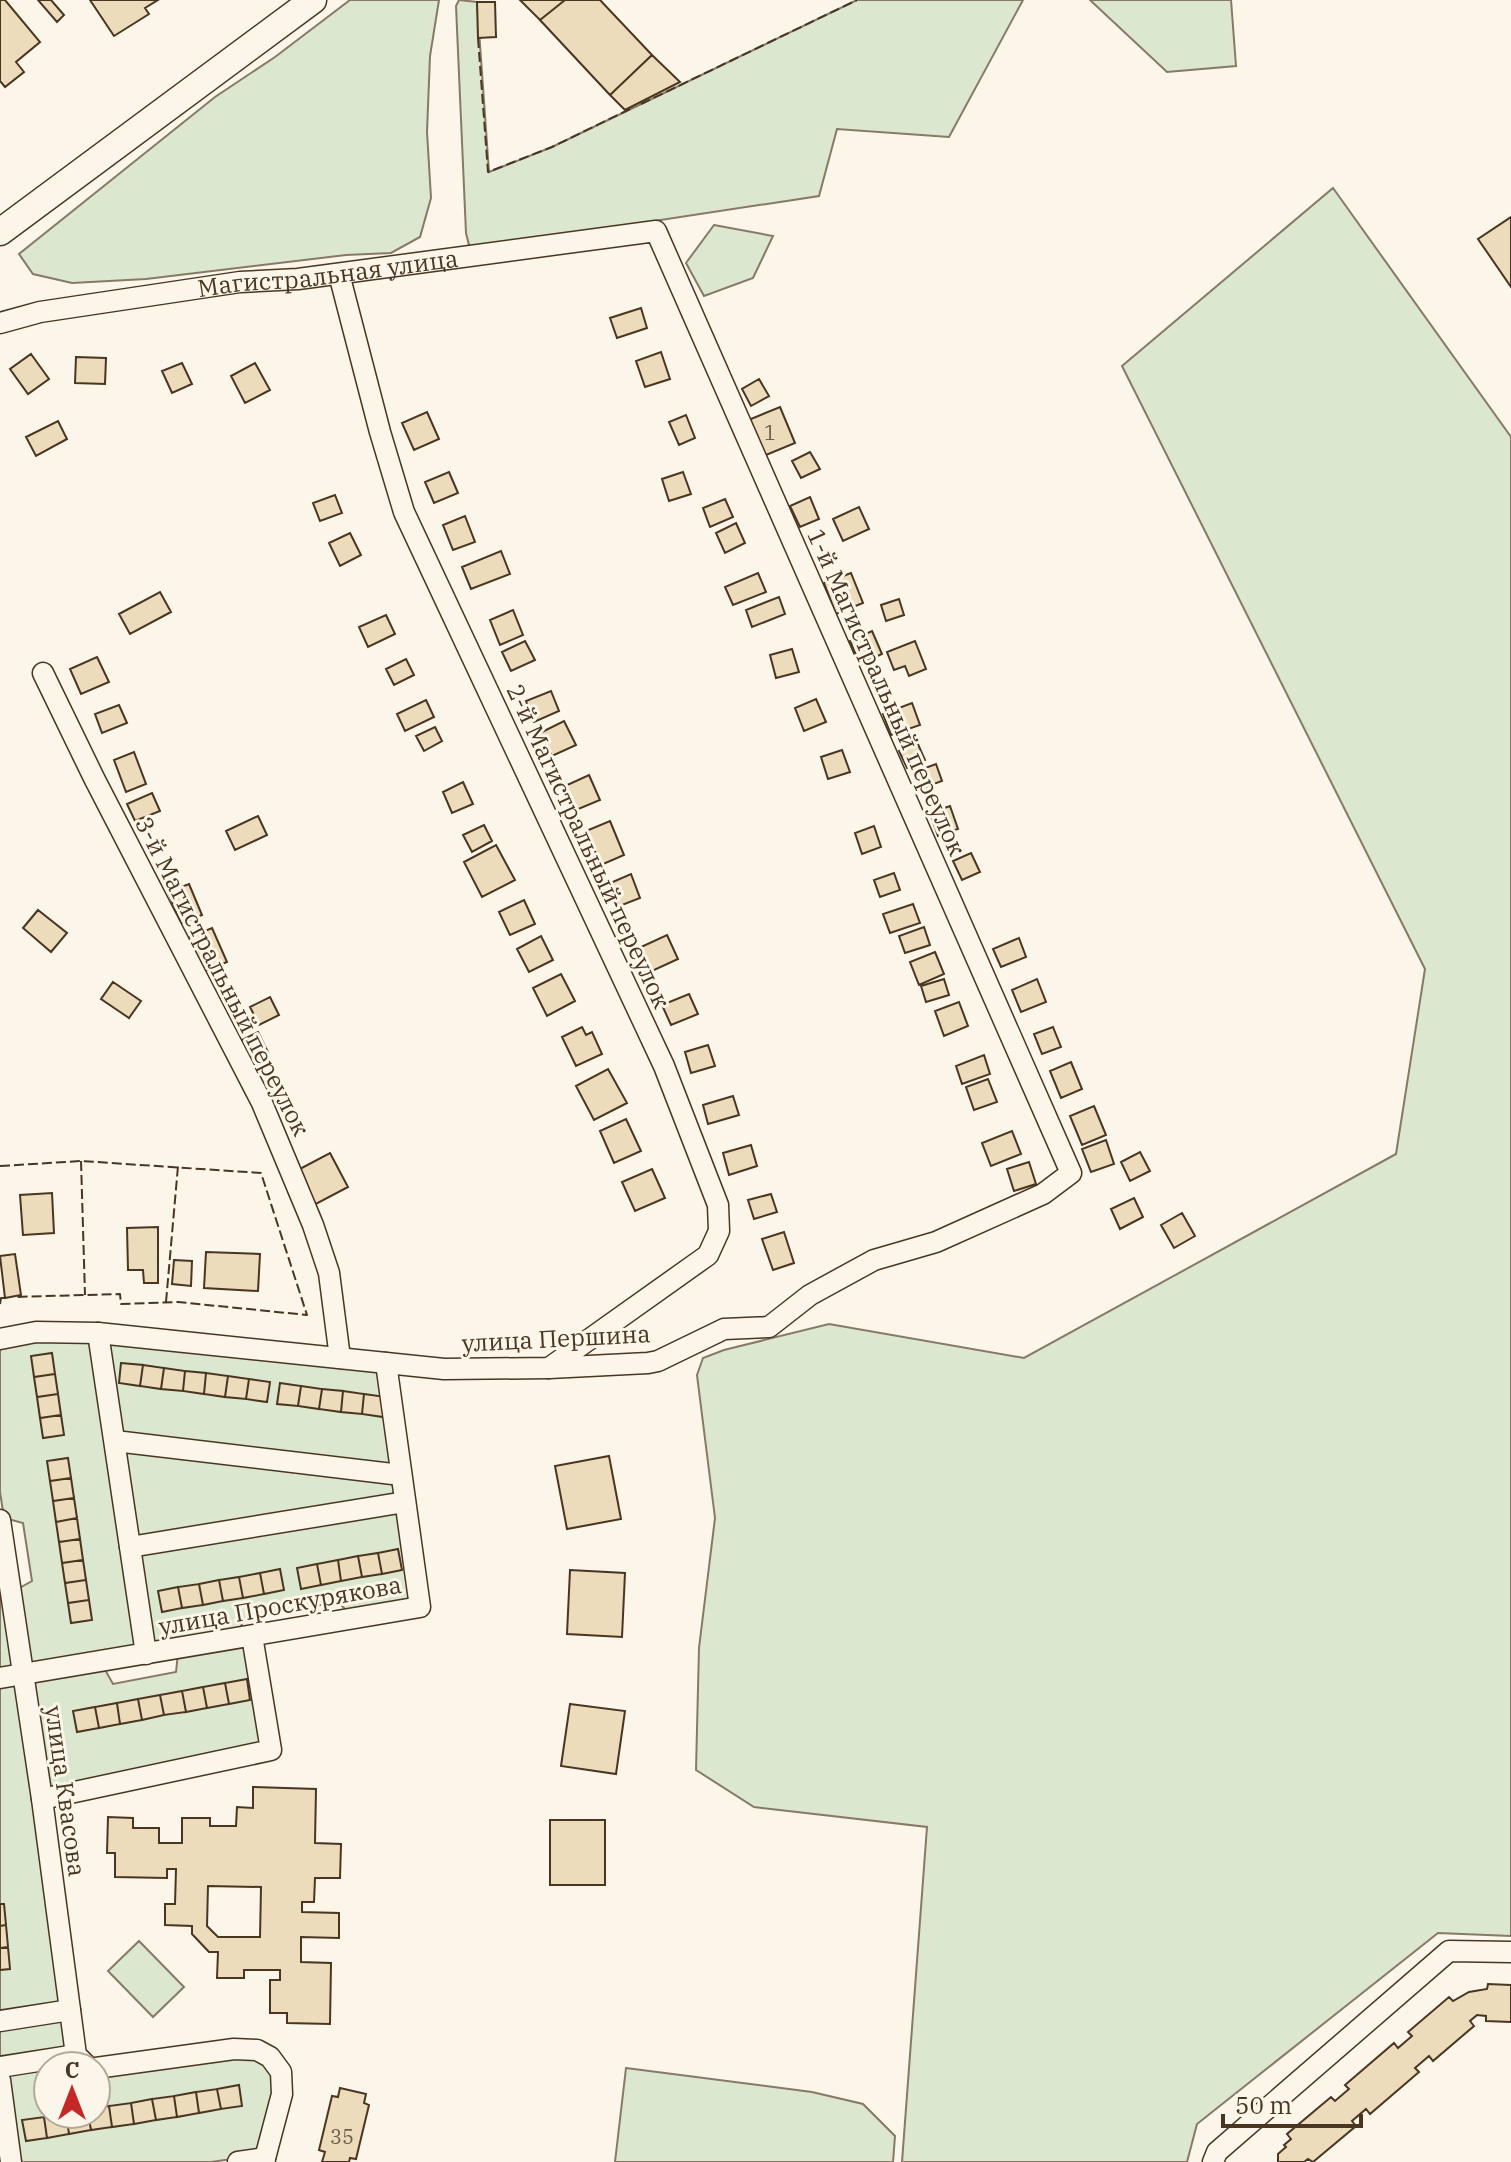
<svg xmlns="http://www.w3.org/2000/svg" width="1511" height="2162" font-family="'IBM Plex Serif',serif">
	<style>
		.green { fill: #dce7d0; stroke: #887966; stroke-width: 2 }
		.building { fill: #ecdcbc; stroke: #4a3520; stroke-width: 2; fill-rule: evenodd }
		.lines { fill: none; stroke-linecap: round; stroke-linejoin: round }
		.minor-casing { stroke: #4a3520; stroke-width: 23 }
		.major-casing { stroke: #4a3520; stroke-width: 29 }
		.minor { stroke: #fbf6e9; stroke-width: 20 }
		.major { stroke: #fbf6e9; stroke-width: 26 }
		.fence { stroke: #4a3520; stroke-width: 2; stroke-dasharray: 10 4; stroke-linecap: butt }
		.labels { text-anchor: middle; dominant-baseline: central; stroke-width: 6; stroke-linejoin: round; paint-order: stroke }
		.number-label { font-size: 20px; fill: #725f47 }
		.street-label { font-size: 24px; fill: #4a3520; stroke: #fbf6e9 }
	</style>
	<rect width="100%" height="100%" fill="#fbf6e9"/>
	<path class="green" d="M 350,0 L 439,0 L 430,56 L 427,132 L 431,198 L 420,237 L 391,253 L 346,255 L 146,279 L 72,283 L 33,274 L 19,254 L 215,97 L 275,57 Z
		M 459,0 L 477,2 L 489,172 L 552,147 L 857,0 L 1023,0 L 949,137 L 837,129 L 819,196 L 470,249 L 466,233 L 456,6 Z
		M 1090,0 L 1231,0 L 1236,66 L 1167,72 Z
		M 1333,188 L 1511,437 L 1511,1936 L 1438,1933 L 1197,2124 L 1187,2162 L 902,2162 L 927,1827 L 754,1807 L 696,1770 L 699,1648 L 715,1518 L 697,1375 L 703,1358 L 724,1350 L 829,1324 L 1024,1358 L 1396,1154 L 1425,969 L 1122,366 Z
		M 714,225 L 773,236 L 753,278 L 704,296 L 686,263 Z
		M 94,1338 L 141,1648 L 26,1668 L 14,1591 L 32,1581 L 23,1523 L 4,1518 L 0,1492 L 0,1344 Z
		M 103,1338 L 383,1368 L 397,1471 L 119,1437 Z
		M 122,1448 L 398,1481 L 400,1497 L 136,1537 Z
		M 401,1508 L 414,1602 L 350,1614 L 338,1602 L 245,1618 L 238,1632 L 148,1647 L 134,1550 Z
		M 0,1551 L 18,1672 L 0,1675 Z
		M 248,1642 L 266,1745 L 46,1793 L 27,1679 L 103,1666 L 113,1684 L 176,1672 L 178,1653 Z
		M 20,1680 L 65,2008 L 0,2017 L 0,1683 Z
		M 139,1941 L 184,1987 L 153,2017 L 108,1971 Z
		M 66,2014 L 71,2051 L 0,2062 L 0,2024 Z
		M 257,2054 L 278,2073 L 259,2155 L 211,2162 L 16,2162 L 3,2070 L 74,2059 L 81,2066 L 48,2066 L 48,2114 L 96,2114 L 96,2072 Z
		M 626,2068 L 812,2092 L 863,2104 L 895,2136 L 893,2162 L 615,2162 Z"/>
	<path class="building" d="M 0,0 L 5,0 L 40,42 L 16,62 L 24,72 L 5,87 L 0,81 Z
		M 38,0 L 51,0 L 64,15 L 57,22 Z
		M 90,0 L 158,0 L 145,8 L 149,14 L 114,36 Z
		M 520,0 L 565,0 L 540,20 Z
		M 565,0 L 600,0 L 652,55 L 610,95 L 540,20 Z
		M 477,2 L 495,2 L 496,37 L 478,38 Z
		M 652,55 L 680,82 L 625,110 L 610,95 Z
		M 1511,217 L 1511,287 L 1478,239 Z
		M 641,308 L 647,328 L 617,338 L 610,318 Z
		M 661,352 L 670,379 L 645,387 L 636,361 Z
		M 31,354 L 49,379 L 28,394 L 10,369 Z
		M 76,357 L 106,358 L 105,384 L 75,383 Z
		M 182,363 L 192,384 L 172,393 L 162,371 Z
		M 255,363 L 270,390 L 245,403 L 231,376 Z
		M 759,379 L 769,396 L 751,406 L 742,389 Z
		M 780,407 L 795,443 L 761,457 L 746,421 Z
		M 427,412 L 439,439 L 414,450 L 402,423 Z
		M 686,415 L 695,438 L 679,445 L 669,422 Z
		M 58,421 L 67,439 L 36,456 L 26,437 Z
		M 810,452 L 820,469 L 801,478 L 792,461 Z
		M 449,472 L 458,493 L 434,503 L 425,482 Z
		M 683,472 L 691,494 L 669,501 L 662,479 Z
		M 335,495 L 342,513 L 320,521 L 313,503 Z
		M 810,497 L 819,519 L 800,527 L 790,506 Z
		M 725,499 L 733,517 L 710,527 L 703,508 Z
		M 859,507 L 869,529 L 843,541 L 833,519 Z
		M 465,516 L 475,542 L 453,550 L 443,525 Z
		M 736,523 L 745,543 L 725,553 L 716,533 Z
		M 350,533 L 361,555 L 340,566 L 329,543 Z
		M 501,551 L 510,574 L 471,589 L 462,567 Z
		M 758,573 L 766,592 L 733,605 L 725,587 Z
		M 851,573 L 863,603 L 836,614 L 824,583 Z
		M 160,592 L 171,612 L 130,634 L 119,614 Z
		M 779,597 L 785,614 L 752,627 L 746,610 Z
		M 899,599 L 904,615 L 886,621 L 881,605 Z
		M 513,610 L 523,635 L 500,645 L 490,620 Z
		M 386,615 L 395,634 L 368,647 L 359,627 Z
		M 872,631 L 882,654 L 860,664 L 850,641 Z
		M 525,641 L 535,660 L 511,671 L 502,652 Z
		M 915,641 L 926,669 L 909,676 L 905,666 L 894,670 L 887,652 Z
		M 792,649 L 799,672 L 776,678 L 770,655 Z
		M 97,657 L 109,682 L 81,694 L 70,669 Z
		M 406,659 L 414,675 L 394,685 L 386,669 Z
		M 551,691 L 559,711 L 534,722 L 526,701 Z
		M 816,699 L 826,722 L 804,731 L 795,708 Z
		M 426,700 L 434,717 L 405,731 L 397,714 Z
		M 912,703 L 920,725 L 891,735 L 883,714 Z
		M 119,705 L 127,723 L 102,733 L 95,714 Z
		M 564,721 L 576,745 L 552,756 L 540,733 Z
		M 435,727 L 442,741 L 424,751 L 416,736 Z
		M 917,742 L 925,760 L 907,768 L 899,751 Z
		M 842,750 L 850,772 L 828,779 L 821,757 Z
		M 134,752 L 146,784 L 126,792 L 114,760 Z
		M 936,764 L 942,781 L 920,789 L 914,772 Z
		M 589,775 L 600,800 L 576,810 L 565,786 Z
		M 463,782 L 473,804 L 452,813 L 443,792 Z
		M 152,793 L 160,811 L 135,821 L 127,804 Z
		M 950,806 L 958,829 L 938,836 L 930,813 Z
		M 258,816 L 267,835 L 235,850 L 226,831 Z
		M 610,821 L 624,855 L 601,865 L 586,831 Z
		M 484,825 L 492,841 L 472,852 L 463,835 Z
		M 874,826 L 881,847 L 862,854 L 855,833 Z
		M 496,845 L 515,880 L 482,897 L 464,862 Z
		M 971,853 L 980,872 L 962,880 L 953,861 Z
		M 894,873 L 900,890 L 880,897 L 874,880 Z
		M 631,874 L 640,898 L 617,907 L 608,884 Z
		M 189,884 L 202,915 L 181,924 L 168,892 Z
		M 524,900 L 535,924 L 510,935 L 499,912 Z
		M 913,904 L 920,923 L 890,933 L 883,914 Z
		M 38,910 L 67,933 L 51,952 L 23,928 Z
		M 924,927 L 930,945 L 905,953 L 899,936 Z
		M 212,928 L 227,962 L 203,972 L 188,938 Z
		M 667,935 L 678,959 L 652,971 L 641,947 Z
		M 541,936 L 553,960 L 529,972 L 517,949 Z
		M 1019,938 L 1026,957 L 1001,967 L 993,949 Z
		M 935,952 L 944,974 L 919,985 L 910,962 Z
		M 561,974 L 575,1001 L 547,1016 L 533,988 Z
		M 944,979 L 949,995 L 926,1002 L 921,986 Z
		M 1037,979 L 1046,1002 L 1021,1012 L 1012,990 Z
		M 113,982 L 141,1001 L 129,1018 L 101,999 Z
		M 689,994 L 698,1014 L 671,1025 L 662,1005 Z
		M 270,997 L 279,1015 L 259,1025 L 250,1007 Z
		M 959,1002 L 968,1026 L 944,1036 L 935,1011 Z
		M 582,1027 L 586,1035 L 592,1032 L 602,1054 L 576,1066 L 562,1037 Z
		M 1053,1027 L 1061,1047 L 1042,1054 L 1034,1034 Z
		M 258,1032 L 268,1052 L 246,1063 L 236,1043 Z
		M 708,1045 L 715,1066 L 691,1073 L 685,1052 Z
		M 984,1055 L 990,1074 L 962,1084 L 956,1066 Z
		M 1071,1062 L 1082,1089 L 1061,1098 L 1050,1071 Z
		M 608,1069 L 627,1103 L 594,1120 L 576,1086 Z
		M 988,1079 L 997,1102 L 974,1110 L 966,1087 Z
		M 733,1096 L 739,1115 L 708,1124 L 703,1105 Z
		M 1094,1106 L 1106,1135 L 1082,1145 L 1070,1116 Z
		M 626,1119 L 641,1151 L 614,1163 L 600,1131 Z
		M 1012,1131 L 1021,1154 L 991,1166 L 982,1143 Z
		M 1106,1140 L 1114,1164 L 1091,1172 L 1082,1149 Z
		M 751,1145 L 757,1166 L 729,1175 L 723,1153 Z
		M 1140,1152 L 1150,1171 L 1130,1181 L 1121,1162 Z
		M 330,1153 L 348,1187 L 314,1205 L 296,1171 Z
		M 1029,1162 L 1036,1184 L 1014,1191 L 1007,1169 Z
		M 652,1169 L 665,1198 L 635,1211 L 622,1182 Z
		M 52,1193 L 54,1233 L 23,1235 L 20,1195 Z
		M 771,1194 L 777,1212 L 754,1219 L 748,1200 Z
		M 1134,1198 L 1143,1217 L 1120,1229 L 1111,1209 Z
		M 1182,1213 L 1195,1236 L 1174,1248 L 1161,1225 Z
		M 158,1227 L 158,1283 L 144,1283 L 143,1270 L 128,1270 L 127,1228 Z
		M 784,1232 L 794,1263 L 773,1270 L 762,1239 Z
		M 206,1252 L 260,1254 L 258,1291 L 204,1288 Z
		M 15,1254 L 21,1295 L 5,1298 L 0,1256 Z
		M 174,1260 L 192,1261 L 191,1286 L 172,1284 Z
		M 52,1353 L 55,1374 L 34,1377 L 31,1356 Z
		M 121,1363 L 143,1365 L 140,1386 L 119,1383 Z
		M 143,1365 L 164,1368 L 161,1389 L 140,1386 Z
		M 164,1368 L 185,1371 L 183,1391 L 161,1389 Z
		M 185,1371 L 206,1373 L 204,1394 L 183,1391 Z
		M 206,1373 L 228,1376 L 225,1397 L 204,1394 Z
		M 55,1374 L 58,1394 L 37,1397 L 34,1377 Z
		M 228,1376 L 249,1379 L 246,1399 L 225,1397 Z
		M 249,1379 L 270,1382 L 267,1402 L 246,1399 Z
		M 280,1383 L 301,1386 L 298,1406 L 277,1404 Z
		M 301,1386 L 322,1389 L 319,1409 L 298,1406 Z
		M 322,1389 L 343,1391 L 341,1412 L 319,1409 Z
		M 343,1391 L 364,1394 L 362,1414 L 341,1412 Z
		M 58,1394 L 61,1415 L 40,1418 L 37,1397 Z
		M 364,1394 L 386,1397 L 383,1417 L 362,1414 Z
		M 61,1415 L 64,1435 L 43,1438 L 40,1418 Z
		M 609,1456 L 621,1519 L 567,1529 L 555,1466 Z
		M 68,1458 L 71,1478 L 50,1481 L 47,1461 Z
		M 71,1478 L 74,1498 L 53,1501 L 50,1481 Z
		M 74,1498 L 77,1518 L 56,1522 L 53,1501 Z
		M 77,1518 L 80,1539 L 59,1542 L 56,1522 Z
		M 80,1539 L 83,1560 L 62,1563 L 59,1542 Z
		M 398,1549 L 402,1570 L 382,1574 L 378,1553 Z
		M 378,1553 L 382,1574 L 362,1577 L 358,1556 Z
		M 358,1556 L 362,1577 L 341,1581 L 338,1560 Z
		M 83,1560 L 86,1580 L 65,1583 L 62,1563 Z
		M 338,1560 L 341,1581 L 321,1585 L 317,1564 Z
		M 317,1564 L 321,1585 L 301,1589 L 297,1568 Z
		M 280,1569 L 284,1590 L 264,1594 L 260,1573 Z
		M 570,1570 L 625,1573 L 622,1637 L 567,1634 Z
		M 260,1573 L 264,1594 L 243,1598 L 239,1577 Z
		M 239,1577 L 243,1598 L 223,1601 L 219,1580 Z
		M 86,1580 L 89,1600 L 68,1603 L 65,1583 Z
		M 219,1580 L 223,1601 L 203,1605 L 199,1584 Z
		M 199,1584 L 203,1605 L 182,1608 L 178,1587 Z
		M 178,1587 L 182,1608 L 162,1612 L 158,1591 Z
		M 89,1600 L 92,1620 L 71,1623 L 68,1603 Z
		M 247,1679 L 250,1700 L 229,1704 L 225,1683 Z
		M 225,1683 L 229,1704 L 207,1708 L 203,1687 Z
		M 203,1687 L 207,1708 L 186,1712 L 182,1691 Z
		M 182,1691 L 186,1712 L 164,1715 L 160,1695 Z
		M 160,1695 L 164,1715 L 142,1720 L 138,1699 Z
		M 138,1699 L 142,1720 L 120,1724 L 117,1703 Z
		M 117,1703 L 120,1724 L 99,1728 L 95,1707 Z
		M 570,1704 L 625,1711 L 616,1774 L 561,1766 Z
		M 95,1707 L 99,1728 L 77,1732 L 73,1711 Z
		M 253,1787 L 316,1789 L 315,1843 L 341,1844 L 340,1878 L 315,1878 L 314,1902 L 302,1902 L 302,1912 L 339,1913 L 339,1938 L 301,1937 L 301,1962 L 331,1963 L 330,2024 L 287,2023 L 287,2013 L 270,2013 L 270,1980 L 280,1980 L 280,1970 L 244,1970 L 244,1978 L 217,1978 L 218,1952 L 209,1952 L 192,1934 L 192,1926 L 165,1925 L 165,1904 L 175,1904 L 176,1869 L 167,1869 L 167,1878 L 115,1877 L 115,1853 L 107,1853 L 108,1817 L 133,1818 L 133,1828 L 159,1828 L 159,1843 L 182,1843 L 182,1818 L 210,1818 L 210,1826 L 236,1826 L 237,1807 L 253,1808 ZM 208,1886 L 261,1887 L 260,1937 L 218,1937 L 207,1926 Z
		M 550,1820 L 605,1820 L 605,1885 L 550,1885 Z
		M 0,1904 L 4,1904 L 6,1925 L 0,1926 Z
		M 6,1925 L 8,1947 L 0,1948 L 0,1926 Z
		M 8,1947 L 10,1969 L 0,1970 L 0,1948 Z
		M 1488,1984 L 1511,1985 L 1511,2022 L 1486,2021 L 1486,2016 L 1477,2015 L 1470,2021 L 1474,2026 L 1433,2061 L 1429,2056 L 1415,2068 L 1419,2072 L 1370,2114 L 1366,2109 L 1352,2121 L 1356,2126 L 1313,2162 L 1308,2159 L 1304,2162 L 1278,2162 L 1278,2154 L 1286,2147 L 1284,2145 L 1291,2139 L 1287,2134 L 1331,2097 L 1335,2101 L 1349,2089 L 1345,2085 L 1394,2043 L 1398,2048 L 1412,2036 L 1408,2032 L 1449,1997 L 1453,2001 L 1469,1992 L 1487,1989 Z
		M 239,2085 L 242,2106 L 221,2109 L 217,2089 Z
		M 340,2088 L 366,2094 L 364,2103 L 369,2105 L 356,2159 L 350,2158 L 349,2162 L 322,2162 L 325,2152 L 319,2150 L 332,2096 L 338,2097 Z
		M 217,2089 L 221,2109 L 199,2113 L 196,2092 Z
		M 196,2092 L 199,2113 L 177,2117 L 174,2096 Z
		M 174,2096 L 177,2117 L 156,2120 L 152,2099 Z
		M 152,2099 L 156,2120 L 134,2124 L 131,2103 Z
		M 131,2103 L 134,2124 L 112,2127 L 109,2106 Z
		M 109,2106 L 112,2127 L 91,2130 L 88,2114 L 96,2114 L 96,2108 Z
		M 66,2114 L 69,2134 L 47,2138 L 44,2117 Z
		M 66,2114 L 88,2114 L 91,2130 L 69,2134 Z
		M 44,2117 L 47,2138 L 26,2141 L 22,2120 Z"/>
	<g class="lines">
		<defs>
			<g id="minor">
				<path d="M 339,274 L 380,432 L 404,512 L 664,1066 L 718,1205 L 719,1231 L 708,1255 L 549,1368"/>
				<path id="s1" d="M 0,323 L 40,312 L 240,282 L 298,279 L 656,231 L 1071,1173 L 1043,1194 L 936,1242 L 874,1260 L 810,1295 L 769,1327 L 724,1329 L 658,1361 L 648,1363 L 549,1368 L 444,1369 L 98,1333 L 36,1332 L 0,1339"/>
				<path d="M 43,673 L 94,778 L 262,1103 L 313,1225 L 329,1273 L 340,1358"/>
				<path d="M 98,1333 L 146,1654"/>
				<path d="M 115,1441 L 401,1475"/>
				<path d="M 0,1520 L 42,1799 L 76,2055 L 87,2066"/>
				<path d="M 130,1547 L 405,1502"/>
				<path d="M 0,1678 L 420,1607 L 386,1363"/>
				<path d="M 42,1799 L 271,1750 L 252,1636"/>
				<path d="M 0,2021 L 70,2010"/>
				<path d="M 0,2067 L 76,2055"/>
				<path d="M 96,2068 L 234,2049 L 257,2050 L 270,2057 L 281,2072 L 282,2094 L 264,2162"/>
				<path d="M 0,2080 L 11,2162"/>
				<path d="M 238,2162 L 265,2158"/>
				<path d="M 1213,2162 L 1217,2152 L 1449,1951 L 1511,1952"/>
			</g>
			<path id="major" d="M 0,232 L 313,0"/>
		</defs>
		<use href="#minor" class="minor-casing"/>
		<use href="#major" class="major-casing"/>
		<use href="#minor" class="minor"/>
		<use href="#major" class="major"/>
		<path class="fence" d="M 478,38 L 488,172 L 552,147 L 630,109
			M 641,104 L 857,0
			M 81,1161 L 85,1295
			M 0,1166 L 81,1161 L 261,1173 L 307,1315 L 178,1302 L 121,1304 L 120,1294 L 14,1297
			M 166,1302 L 178,1166
			M 0,1304 L 1,1298 L 5,1298"/>
	</g>
	<g class="labels">
		<g class="number-label">
			<text x="770" y="432">1</text>
			<text x="342" y="2136">35</text>
		</g>
		<g class="street-label">
			<text stroke="none"><textPath href="#s1" startOffset="332">Магистральная улица</textPath></text>
			<text transform="translate(887 692) rotate(66)">1-й Магистральный переулок</text>
			<text transform="translate(589 846) rotate(65)">2-й Магистральный переулок</text>
			<text transform="translate(223 976) rotate(63)">3-й Магистральный переулок</text>
			<text transform="translate(556 1338) rotate(-3)">улица Першина</text>
			<text transform="translate(280 1605) rotate(-10)">улица Проскурякова</text>
			<text transform="translate(66 1791) rotate(82)">улица Квасова</text>
		</g>
	</g>
	<g transform="translate(72 2090)"><circle r="38" fill="#fbf6e9" stroke="#b4a999" stroke-width="2"/>
	<path d="M0-6L14 30L0 20L-14 30Z" fill="#c62828"/>
	<text y="-12" font-size="22" font-weight="bold" text-anchor="middle" fill="#4a3520">С</text>
	</g>
	<path d="M1223 2114v12h138v-12" fill="none" stroke="#4a3520" stroke-width="4"/>
	<text x="1235" y="2114" font-size="24" fill="#4a3520" stroke="#fbf6e9" stroke-width="6" paint-order="stroke">50 m</text>
</svg>
